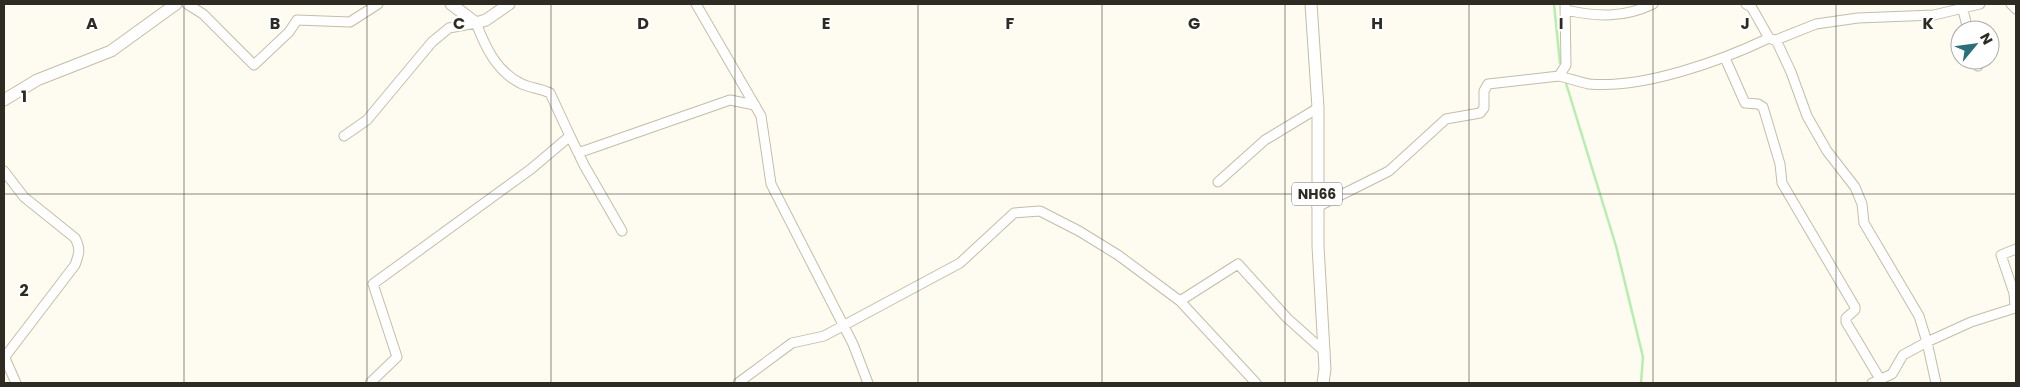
<svg xmlns="http://www.w3.org/2000/svg" width="2020" height="387" font-family="Poppins,sans-serif">
	<style>
		.lines { fill: none; stroke-linecap: round; stroke-linejoin: round }
		.stream { stroke: #b5efae; stroke-width: 2.5 }
		.minor-casing { stroke: #c5bda4; stroke-width: 11 }
		.major-casing { stroke: #c5bda4; stroke-width: 13 }
		.minor { stroke: #fff; stroke-width: 9 }
		.major { stroke: #fff; stroke-width: 11 }
		.grid { fill: none; stroke: #2e2c22; stroke-width: 1; stroke-opacity: 0.55 }
		.labels { text-anchor: middle; dominant-baseline: central; stroke-width: 4.5; stroke-linejoin: round; paint-order: stroke }
		.shield { fill: #fff; stroke: #6d6b64; stroke-width: 1 }
		.shield-label { font-size: 14px; font-weight: bold; fill: #2e2c22 }
		.grid-label { font-size: 16px; text-anchor: middle; font-weight: bold; fill: #2e2c22; stroke: #fff; stroke-width: 4.5; stroke-linejoin: round; paint-order: stroke }
	</style>
	<rect width="100%" height="100%" fill="#fefbf0"/>
	<g class="lines">
		<path class="stream" d="M 1554,4 L 1560,63
			M 1565,80 L 1616,246 L 1643,357 L 1641,383"/>
		<defs>
			<path id="minor" d="M 187,4 L 203,14 L 254,65 L 289,32 L 297,20 L 350,22 L 378,4
				M 696,4 L 761,116 L 771,184 L 853,344 L 868,383
				M 1565,4 L 1566,65 L 1559,76 C 1568,78 1579,82 1589,84 C 1643,89 1721,61 1769,38
				M 1746,4 L 1752,8 L 1769,38 L 1774,40
				M 2011,4 L 2016,9
				M 1566,10 C 1597,17 1624,18 1653,4
				M 1963,10 L 1968,30
				M 1725,58 L 1745,103 L 1758,104 L 1763,107 L 1780,164 L 1782,183 L 1855,307 L 1855,310 L 1846,318 L 1846,322 L 1880,379
				M 1976,60 L 1978,66
				M 344,136 L 367,120 L 432,42 L 449,28 L 476,23 C 485,46 496,71 520,83 C 529,88 540,88 550,93 L 570,136 L 531,169 L 373,284 L 397,357 L 370,383
				M 570,136 L 584,165 L 622,231
				M 578,153 L 730,100 L 755,105
				M 4,171 L 24,197 L 75,238 C 81,249 79,254 75,265 L 4,358
				M 1218,182 L 1265,140 L 1318,108
				M 1317,207 L 1389,171 L 1446,119 L 1480,113 L 1484,108 L 1484,91 L 1488,84 L 1559,76
				M 1180,301 L 1238,264 L 1287,318 L 1325,352
				M 4,356 L 16,383
				M 738,383 L 792,343 L 824,336 L 960,263 L 1014,213 L 1040,211 L 1079,231 L 1118,255 L 1180,301 L 1256,383
				M 1872,383 L 1892,374 L 1903,355 L 1927,342 L 1919,316 L 1864,223 L 1862,204 L 1855,187 L 1827,151 L 1807,116 L 1791,72 L 1776,40 L 1816,24 L 1858,18 L 1934,15 L 1980,4
				M 1936,383 L 1927,342 L 1971,322 L 2015,308 L 2014,293 L 2001,255 L 2016,249"/>
			<path id="major" d="M 451,4 L 476,23 L 486,20 L 509,4
				M 1311,4 L 1318,108 L 1318,246 L 1325,369 L 1323,383
				M 4,100 L 37,80 L 111,51 L 176,4"/>
		</defs>
		<use href="#minor" class="minor-casing"/>
		<use href="#major" class="major-casing"/>
		<use href="#minor" class="minor"/>
		<use href="#major" class="major"/>
	</g>
	<path class="grid" d="M 184,4 L 184,383M 367,4 L 367,383M 551,4 L 551,383M 735,4 L 735,383M 918,4 L 918,383M 1102,4 L 1102,383M 1285,4 L 1285,383M 1469,4 L 1469,383M 1653,4 L 1653,383M 1836,4 L 1836,383M 4,194 L 2016,194"/>
	<g class="labels">
		<rect class="shield" x="1292" y="182.5" width="50" height="23" rx="4"/>
		<g class="shield-label">
			<text x="1317" y="194">NH66</text>
		</g>
	</g>
	<g class="grid-label">
		<text x="92" y="29">A</text>
		<text x="275" y="29">B</text>
		<text x="459" y="29">C</text>
		<text x="643" y="29">D</text>
		<text x="826" y="29">E</text>
		<text x="1010" y="29">F</text>
		<text x="1194" y="29">G</text>
		<text x="1377" y="29">H</text>
		<text x="1561" y="29">I</text>
		<text x="1745" y="29">J</text>
		<text x="1928" y="29">K</text>
		<text x="24" y="102">1</text>
		<text x="24" y="296">2</text>
	</g>
	<rect width="2020" height="387" fill="none" stroke="#2e2c22" stroke-width="10"/>
	<g transform="translate(1975 45) rotate(61)"><circle r="24" fill="#ffffff" stroke="#ababa7"/>
	<path d="M0-4L9 19L0 12L-9 19Z" fill="#296f7d"/>
	<text y="-8" font-size="14" font-weight="bold" text-anchor="middle" fill="#2e2c22">N</text>
	</g>
</svg>
